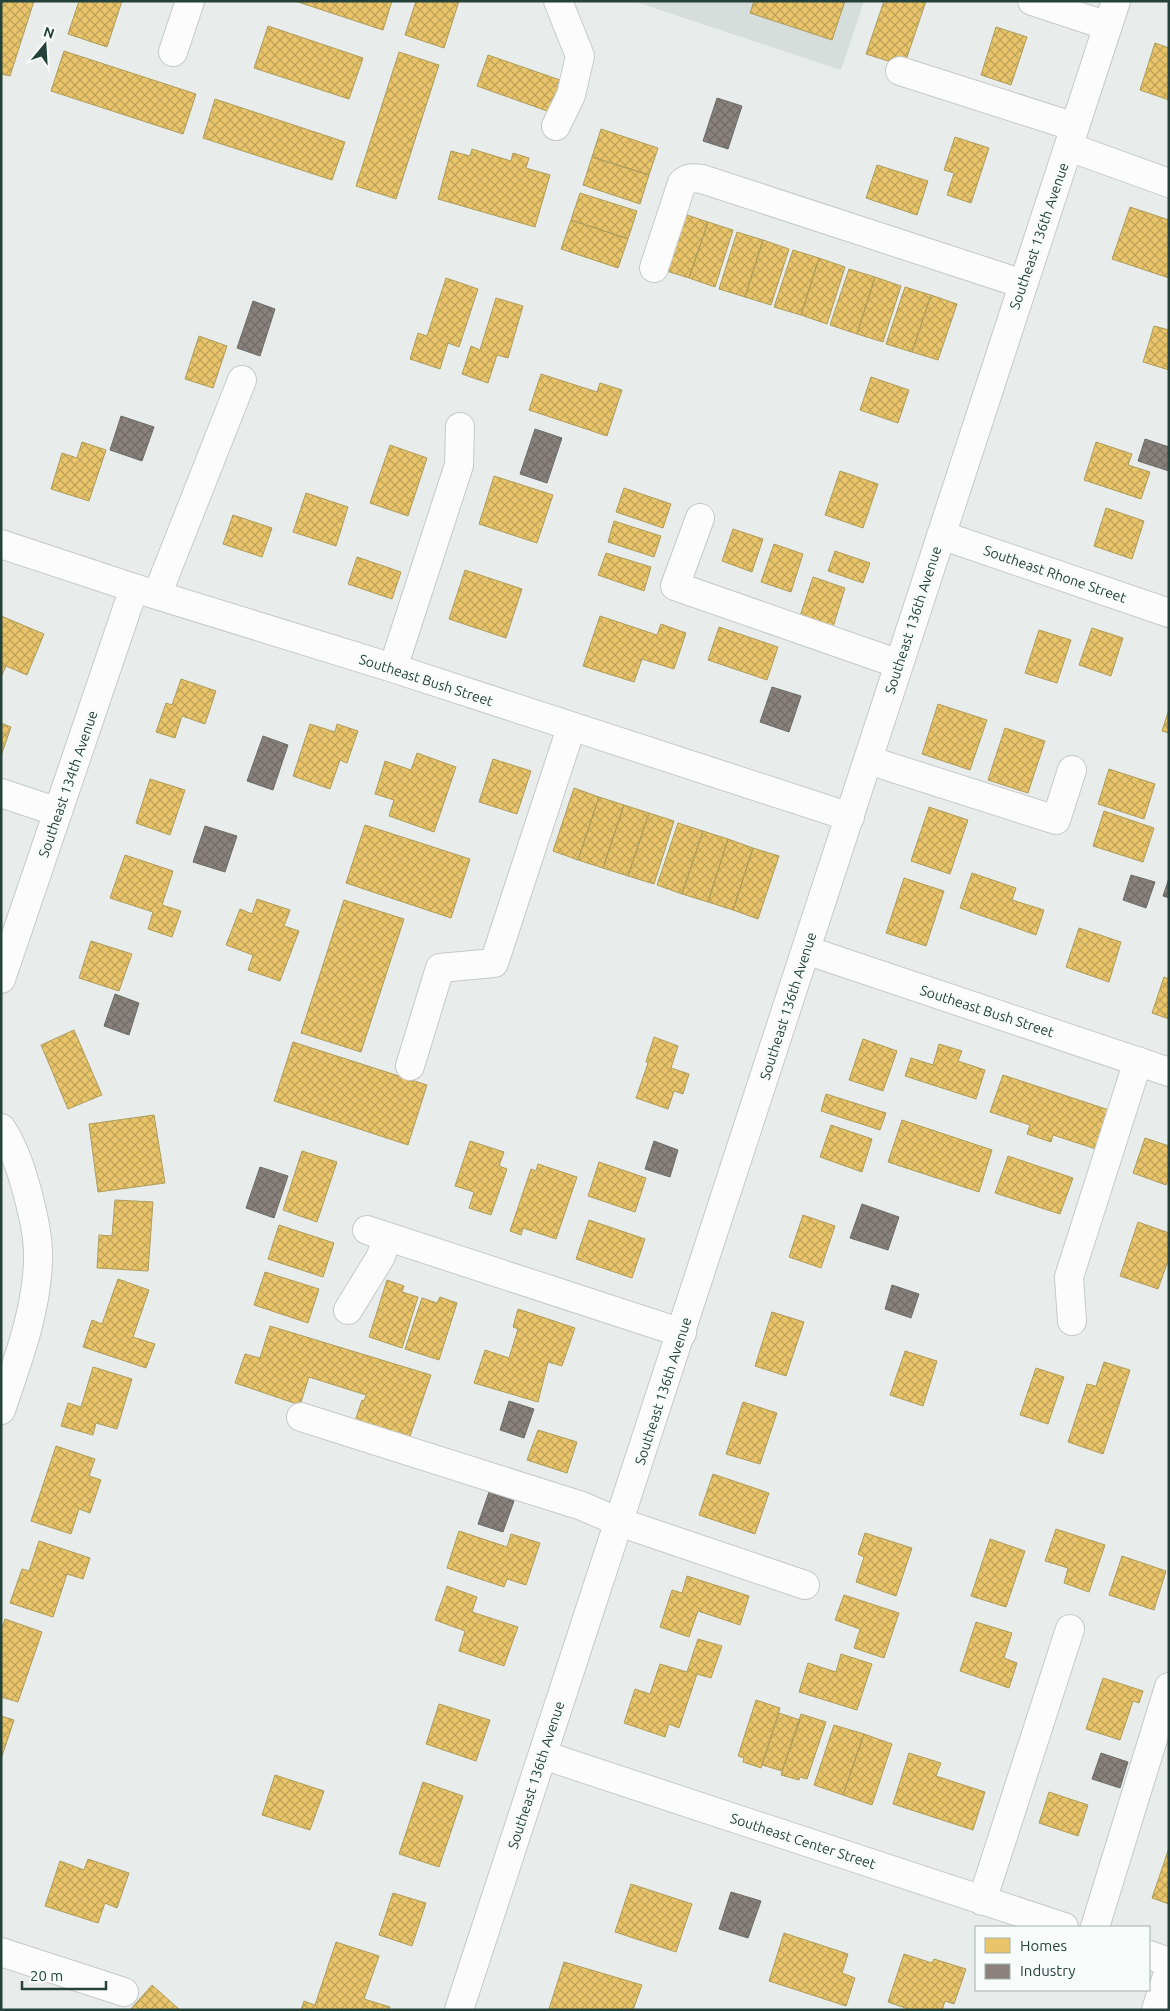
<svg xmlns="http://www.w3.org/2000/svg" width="1170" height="2011" font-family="Ubuntu,sans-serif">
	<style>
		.built { fill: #d6dedb }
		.homes { fill: url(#homes-cross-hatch); stroke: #ae9d5c }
		.industry { fill: url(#industry-cross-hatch); stroke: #6b6e68 }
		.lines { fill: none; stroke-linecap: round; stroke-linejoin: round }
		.minor-casing { stroke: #c5cac8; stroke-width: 30 }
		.minor { stroke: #fcfcfc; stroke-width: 28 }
		.labels { text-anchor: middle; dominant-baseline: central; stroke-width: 5; stroke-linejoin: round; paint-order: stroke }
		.street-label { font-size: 14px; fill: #24423a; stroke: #f7fbf9 }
	</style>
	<defs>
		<pattern id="homes-cross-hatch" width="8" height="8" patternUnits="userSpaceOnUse" patternTransform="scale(1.25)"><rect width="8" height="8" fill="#e9c46a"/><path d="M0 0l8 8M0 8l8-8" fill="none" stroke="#bda158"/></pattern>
		<pattern id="industry-cross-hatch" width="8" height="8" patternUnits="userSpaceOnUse" patternTransform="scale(1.25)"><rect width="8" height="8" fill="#8a817c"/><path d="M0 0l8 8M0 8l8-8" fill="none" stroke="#716b67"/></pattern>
	</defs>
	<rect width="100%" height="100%" fill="#e8edeb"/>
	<path class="built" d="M 633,1 L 864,1 L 841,70 Z"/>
	<path class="homes" d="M 1,1 L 34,1 L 10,76 L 1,74 Z
		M 79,1 L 122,1 L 107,47 L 68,34 Z
		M 295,1 L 392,1 L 383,30 Z
		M 416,1 L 459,1 L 444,48 L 405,35 Z
		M 754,1 L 845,1 L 832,40 L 750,13 Z
		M 884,1 L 926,1 L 904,66 L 866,54 Z
		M 268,26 L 363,58 L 349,99 L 254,68 Z
		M 996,27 L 1027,37 L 1011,85 L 981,75 Z
		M 1155,43 L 1169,48 L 1169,100 L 1140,90 Z
		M 64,51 L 196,94 L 183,134 L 51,91 Z
		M 399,52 L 439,65 L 396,199 L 356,186 Z
		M 488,55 L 560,80 L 550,112 L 477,86 Z
		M 215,99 L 345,142 L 332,180 L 203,138 Z
		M 601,129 L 658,148 L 649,175 L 592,157 Z
		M 955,137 L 989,148 L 971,203 L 947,195 L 954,173 L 944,170 Z
		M 472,149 L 511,161 L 513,153 L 529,158 L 526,168 L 550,175 L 535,227 L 438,199 L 451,151 L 470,156 Z
		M 592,157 L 649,175 L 640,204 L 583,185 Z
		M 877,165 L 928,181 L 917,215 L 866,198 Z
		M 580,193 L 637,211 L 628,239 L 571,220 Z
		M 1130,207 L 1169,220 L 1169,278 L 1112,259 Z
		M 681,213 L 708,222 L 689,278 L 663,270 Z
		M 571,220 L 628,239 L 618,268 L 561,249 Z
		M 708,222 L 733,230 L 715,287 L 689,278 Z
		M 737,232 L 763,240 L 745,297 L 719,289 Z
		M 763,240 L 789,249 L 771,305 L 745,297 Z
		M 793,250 L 819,258 L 801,315 L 774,307 Z
		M 819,258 L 845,267 L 827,324 L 801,315 Z
		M 849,269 L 875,277 L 857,334 L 830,325 Z
		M 875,277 L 901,286 L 883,342 L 857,334 Z
		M 446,278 L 478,289 L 459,347 L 448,343 L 440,369 L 410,359 L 418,333 L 427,336 Z
		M 905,287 L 931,295 L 912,352 L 886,344 Z
		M 931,295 L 957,304 L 938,360 L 912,352 Z
		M 496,298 L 523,306 L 508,358 L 497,355 L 488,383 L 462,374 L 471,346 L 480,350 Z
		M 1154,326 L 1169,330 L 1169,370 L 1143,362 Z
		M 199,336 L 227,346 L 213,388 L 185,379 Z
		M 541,374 L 597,392 L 600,383 L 622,390 L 607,436 L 529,410 Z
		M 871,377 L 909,390 L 898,423 L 860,410 Z
		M 82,442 L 106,450 L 89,501 L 51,489 L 62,453 L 77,458 Z
		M 1096,442 L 1132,454 L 1128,465 L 1150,472 L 1141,499 L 1084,480 Z
		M 390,445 L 427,458 L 408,516 L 370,503 Z
		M 840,471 L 878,484 L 863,528 L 825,515 Z
		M 494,476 L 553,495 L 537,543 L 479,524 Z
		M 624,488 L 671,504 L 663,528 L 616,512 Z
		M 306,493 L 348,507 L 336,546 L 293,532 Z
		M 1106,508 L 1144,521 L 1132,559 L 1094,546 Z
		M 233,515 L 272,528 L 262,557 L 223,544 Z
		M 614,521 L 661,536 L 654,557 L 608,542 Z
		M 733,529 L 763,539 L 752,572 L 722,561 Z
		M 774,544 L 803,554 L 791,592 L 761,582 Z
		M 835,551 L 870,563 L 863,583 L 828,571 Z
		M 606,553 L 651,567 L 644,591 L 598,575 Z
		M 357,557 L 401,572 L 392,599 L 348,584 Z
		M 465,570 L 522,589 L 506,638 L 449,619 Z
		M 813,577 L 845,588 L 833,627 L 800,616 Z
		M 1,616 L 44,634 L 27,675 L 6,666 L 1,677 Z
		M 600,616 L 657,635 L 661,624 L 686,633 L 674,669 L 642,659 L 634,682 L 583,666 Z
		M 719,627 L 778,647 L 767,680 L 708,660 Z
		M 1092,628 L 1123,638 L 1111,676 L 1079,665 Z
		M 1039,630 L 1071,640 L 1057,683 L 1025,673 Z
		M 181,679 L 216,691 L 205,724 L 182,716 L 175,738 L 156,732 L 166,703 L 172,705 Z
		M 938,704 L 987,720 L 970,770 L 922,754 Z
		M 1169,709 L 1169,733 L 1162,731 Z
		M 1,723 L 11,727 L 1,756 Z
		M 310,724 L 335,732 L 337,724 L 358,731 L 347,763 L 340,760 L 330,789 L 293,776 Z
		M 1005,728 L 1045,741 L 1028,793 L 988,780 Z
		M 417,753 L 456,767 L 434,832 L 389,816 L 394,800 L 375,794 L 385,761 L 411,770 Z
		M 493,759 L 531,771 L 517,814 L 479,802 Z
		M 1109,769 L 1155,784 L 1144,819 L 1098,804 Z
		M 150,779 L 185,790 L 170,835 L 136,823 Z
		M 574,788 L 599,797 L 578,860 L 553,851 Z
		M 599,797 L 624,805 L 603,868 L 578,860 Z
		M 624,805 L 649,813 L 628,876 L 603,868 Z
		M 929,807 L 968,820 L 950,874 L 911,861 Z
		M 1104,811 L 1154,828 L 1143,862 L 1093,846 Z
		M 649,813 L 674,821 L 654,884 L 628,876 Z
		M 678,823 L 703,831 L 682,894 L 657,885 Z
		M 365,825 L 470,859 L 451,918 L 346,883 Z
		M 703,831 L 728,839 L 708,902 L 682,894 Z
		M 728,839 L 753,848 L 733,910 L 708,902 Z
		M 753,848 L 779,856 L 758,919 L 733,910 Z
		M 125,855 L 173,871 L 162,905 L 181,911 L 172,937 L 148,929 L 153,912 L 110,898 Z
		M 972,873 L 1016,888 L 1012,900 L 1044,910 L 1036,935 L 960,908 Z
		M 904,878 L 944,891 L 926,946 L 886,933 Z
		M 257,899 L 290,910 L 284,926 L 299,931 L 280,981 L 248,970 L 253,955 L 226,945 L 240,909 L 252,914 Z
		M 344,900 L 404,919 L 361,1052 L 301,1033 Z
		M 1079,928 L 1121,942 L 1109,982 L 1066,967 Z
		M 91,941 L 132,954 L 119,991 L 79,978 Z
		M 1164,977 L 1169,979 L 1169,1019 L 1152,1013 Z
		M 74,1030 L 102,1095 L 68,1109 L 41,1045 Z
		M 654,1037 L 678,1046 L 671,1068 L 689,1074 L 683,1094 L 674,1091 L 668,1109 L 636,1098 L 648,1063 L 646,1062 Z
		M 863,1039 L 897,1051 L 883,1091 L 849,1080 Z
		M 293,1042 L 427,1085 L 408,1145 L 274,1101 Z
		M 939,1044 L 962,1051 L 958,1061 L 985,1070 L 976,1099 L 905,1076 L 911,1058 L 933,1065 Z
		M 1003,1075 L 1109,1110 L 1096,1149 L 1053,1135 L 1051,1142 L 1027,1134 L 1030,1125 L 990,1112 Z
		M 826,1094 L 886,1113 L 880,1130 L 821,1111 Z
		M 154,1115 L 165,1183 L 98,1192 L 89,1124 Z
		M 902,1120 L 992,1150 L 979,1192 L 888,1162 Z
		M 831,1125 L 872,1139 L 862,1172 L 820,1157 Z
		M 1145,1138 L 1169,1146 L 1169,1177 L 1166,1185 L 1133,1173 Z
		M 470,1141 L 504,1152 L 499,1166 L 507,1169 L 491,1215 L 469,1208 L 474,1192 L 455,1186 Z
		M 302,1151 L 337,1162 L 317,1222 L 283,1210 Z
		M 1008,1156 L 1073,1178 L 1060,1214 L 995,1193 Z
		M 599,1162 L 646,1178 L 635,1212 L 588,1196 Z
		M 538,1164 L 577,1177 L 556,1239 L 523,1228 L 521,1235 L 510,1231 L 531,1169 L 536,1171 Z
		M 115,1200 L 153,1202 L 148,1271 L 97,1268 L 99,1235 L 112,1236 Z
		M 803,1215 L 835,1226 L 821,1268 L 789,1257 Z
		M 589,1220 L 645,1239 L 632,1278 L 576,1259 Z
		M 1138,1222 L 1169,1233 L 1169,1258 L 1158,1289 L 1120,1276 Z
		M 279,1225 L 334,1243 L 323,1277 L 268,1259 Z
		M 265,1272 L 319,1289 L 308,1323 L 254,1305 Z
		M 118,1279 L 149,1290 L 133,1337 L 155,1344 L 146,1368 L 83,1347 L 92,1320 L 102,1324 Z
		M 387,1280 L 404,1286 L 402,1292 L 418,1297 L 402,1348 L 369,1337 Z
		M 440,1297 L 457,1303 L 439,1360 L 405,1349 L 422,1298 L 437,1303 Z
		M 518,1309 L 575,1328 L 562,1366 L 548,1362 L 538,1402 L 474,1383 L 485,1350 L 509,1358 L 518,1329 L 513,1327 Z
		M 772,1312 L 804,1322 L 786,1376 L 755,1366 Z
		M 270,1326 L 431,1375 L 407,1445 L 353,1427 L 362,1400 L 364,1401 L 366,1395 L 309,1377 L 300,1405 L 235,1383 L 245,1354 L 260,1358 Z
		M 905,1351 L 937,1361 L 923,1406 L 890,1395 Z
		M 1104,1362 L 1130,1370 L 1103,1454 L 1068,1442 L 1087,1384 L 1096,1386 Z
		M 93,1367 L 132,1379 L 117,1429 L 96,1423 L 93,1435 L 61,1426 L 68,1403 L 81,1407 Z
		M 1036,1368 L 1064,1377 L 1048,1424 L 1020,1415 Z
		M 743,1402 L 777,1413 L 760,1464 L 726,1454 Z
		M 538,1430 L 577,1442 L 567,1473 L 527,1460 Z
		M 56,1446 L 95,1459 L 89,1476 L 101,1480 L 90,1513 L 79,1509 L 71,1534 L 31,1521 Z
		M 713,1474 L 769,1493 L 755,1534 L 699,1515 Z
		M 1056,1529 L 1105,1545 L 1089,1592 L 1064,1583 L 1068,1568 L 1045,1561 Z
		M 459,1531 L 507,1547 L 511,1534 L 540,1543 L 526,1585 L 507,1579 L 504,1587 L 447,1568 Z
		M 865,1533 L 912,1548 L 896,1596 L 856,1582 L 864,1557 L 858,1554 Z
		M 990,1539 L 1025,1551 L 1006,1607 L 971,1596 Z
		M 39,1541 L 90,1558 L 83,1579 L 67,1574 L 53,1617 L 10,1603 L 22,1569 L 29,1571 Z
		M 1122,1556 L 1166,1571 L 1154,1610 L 1109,1595 Z
		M 687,1576 L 749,1596 L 740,1625 L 698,1611 L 689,1637 L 660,1627 L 672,1590 L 682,1593 Z
		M 447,1586 L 477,1597 L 472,1612 L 518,1627 L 504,1666 L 459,1651 L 465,1631 L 435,1620 Z
		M 844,1595 L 899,1613 L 884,1658 L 854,1648 L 860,1629 L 835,1620 Z
		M 5,1619 L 42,1632 L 18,1702 L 1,1697 L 1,1631 Z
		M 976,1622 L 1012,1633 L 1004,1658 L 1017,1663 L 1009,1688 L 960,1671 Z
		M 698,1639 L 722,1646 L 711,1678 L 697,1674 L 679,1728 L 669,1724 L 665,1737 L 624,1723 L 635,1689 L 650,1694 L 660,1664 L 687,1672 Z
		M 841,1654 L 872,1664 L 857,1710 L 799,1692 L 808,1663 L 836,1672 Z
		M 1103,1678 L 1143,1691 L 1139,1703 L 1133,1701 L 1120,1740 L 1086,1729 Z
		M 756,1700 L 780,1708 L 761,1768 L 743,1762 L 744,1758 L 738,1756 Z
		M 439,1704 L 490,1720 L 476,1761 L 426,1744 Z
		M 779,1713 L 800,1720 L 782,1771 L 762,1765 Z
		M 801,1714 L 826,1722 L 807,1779 L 800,1777 L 799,1780 L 781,1775 Z
		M 1,1716 L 14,1720 L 1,1759 Z
		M 834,1725 L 864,1734 L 843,1795 L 814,1785 Z
		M 864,1734 L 892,1744 L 872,1805 L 843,1795 Z
		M 909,1753 L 941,1763 L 936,1776 L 985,1792 L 973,1830 L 893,1804 Z
		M 275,1775 L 324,1791 L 310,1830 L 262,1815 Z
		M 423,1782 L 463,1796 L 439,1867 L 399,1854 Z
		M 1049,1792 L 1088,1805 L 1078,1836 L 1039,1823 Z
		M 1169,1848 L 1169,1904 L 1152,1898 Z
		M 88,1859 L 129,1873 L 117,1908 L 105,1903 L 98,1923 L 45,1906 L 60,1861 L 84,1870 Z
		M 631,1884 L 692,1904 L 676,1952 L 615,1932 Z
		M 393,1893 L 426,1903 L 412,1946 L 379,1935 Z
		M 784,1933 L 848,1954 L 842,1973 L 855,1978 L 846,2006 L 769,1981 Z
		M 336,1942 L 379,1956 L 364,1999 L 390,2007 L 389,2010 L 301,2010 L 304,2001 L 315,2005 Z
		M 904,1954 L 932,1963 L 934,1959 L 966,1969 L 954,2004 L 945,2001 L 942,2010 L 911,2010 L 888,2002 Z
		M 564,1962 L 642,1985 L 633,2010 L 549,2009 Z
		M 152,1985 L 180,2010 L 130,2010 Z"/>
	<path class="industry" d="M 717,98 L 742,106 L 728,149 L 703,141 Z
		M 253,301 L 275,309 L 260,356 L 237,348 Z
		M 121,416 L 154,427 L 142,461 L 110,450 Z
		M 535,429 L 562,438 L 547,483 L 520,474 Z
		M 1145,439 L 1169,447 L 1169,471 L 1138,461 Z
		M 772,687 L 801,696 L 789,732 L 760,722 Z
		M 263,736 L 288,745 L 273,790 L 247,781 Z
		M 205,826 L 237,836 L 225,872 L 193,862 Z
		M 1131,875 L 1155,882 L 1146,908 L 1123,900 Z
		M 1169,878 L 1169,898 L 1163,896 Z
		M 115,994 L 139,1003 L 129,1035 L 104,1026 Z
		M 654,1141 L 678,1150 L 670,1177 L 645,1169 Z
		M 260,1167 L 288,1176 L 274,1218 L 246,1208 Z
		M 862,1204 L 899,1217 L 888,1250 L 850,1238 Z
		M 892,1285 L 919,1294 L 911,1318 L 885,1309 Z
		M 509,1401 L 534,1409 L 524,1438 L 500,1430 Z
		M 489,1492 L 514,1501 L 503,1532 L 478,1524 Z
		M 1101,1753 L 1128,1762 L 1120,1788 L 1092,1779 Z
		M 731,1892 L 761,1901 L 748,1938 L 719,1929 Z"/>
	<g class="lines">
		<defs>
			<path id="minor" d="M 1032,1 L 1108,26
				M 173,52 L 190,1
				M 900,71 L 1075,127
				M 556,126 L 571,95 L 580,56 L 558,1
				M 1069,147 L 1169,183
				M 654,268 L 682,183 C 688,177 694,178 702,179 L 1023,284
				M 700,518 L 675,586 L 899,664
				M 941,535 L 1169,613
				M 1,544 L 134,588 L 393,668 L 850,817
				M 157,595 L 242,380
				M 393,668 L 459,465 L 460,427
				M 868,760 L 1056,820 L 1072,770
				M 1,793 L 58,812
				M 806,950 L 1169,1072
				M 1,979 L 134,588
				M 410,1066 L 440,968 L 494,963 L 571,728
				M 1,1128 C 14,1147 21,1169 27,1191 C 33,1214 39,1238 38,1262 C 36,1314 17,1362 1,1410
				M 367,1230 L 682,1333
				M 348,1310 L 380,1258 L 388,1237
				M 1072,1321 L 1069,1277 L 1138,1061
				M 301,1417 L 582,1506 L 619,1522 L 805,1585
				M 543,1755 L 1064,1927
				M 982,1901 L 1070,1629
				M 1095,1927 L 1169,1687
				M 1,1952 L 124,1992
				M 1149,1955 L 1169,1962
				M 459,2010 L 1116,1
				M 1156,2010 L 1169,1970"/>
		</defs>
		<use href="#minor" class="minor-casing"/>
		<use href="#minor" class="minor"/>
	</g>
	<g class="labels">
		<g class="street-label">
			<text transform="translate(1039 236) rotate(-71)">Southeast 136th Avenue</text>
			<text transform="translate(1055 574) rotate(19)">Southeast Rhone Street</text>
			<text transform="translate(913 620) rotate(-72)">Southeast 136th Avenue</text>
			<text transform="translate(426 680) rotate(18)">Southeast Bush Street</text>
			<text transform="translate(68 784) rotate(-71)">Southeast 134th Avenue</text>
			<text transform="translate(788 1006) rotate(-72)">Southeast 136th Avenue</text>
			<text transform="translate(987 1011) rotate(18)">Southeast Bush Street</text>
			<text transform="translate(663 1391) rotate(-72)">Southeast 136th Avenue</text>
			<text transform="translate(536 1775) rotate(-72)">Southeast 136th Avenue</text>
			<text transform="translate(803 1841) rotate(18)">Southeast Center Street</text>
		</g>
	</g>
	<rect width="1170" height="2011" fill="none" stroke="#24423a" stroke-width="5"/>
	<rect x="975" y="1926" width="175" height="65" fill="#f7fbf9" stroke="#a3b1ad"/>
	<rect x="985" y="1938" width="25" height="15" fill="#e9c46a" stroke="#a3b1ad"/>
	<text x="1020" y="1951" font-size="15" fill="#24423a">Homes</text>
	<rect x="985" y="1964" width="25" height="15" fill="#8a817c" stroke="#a3b1ad"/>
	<text x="1020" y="1976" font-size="15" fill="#24423a">Industry</text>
	<g transform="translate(45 45) rotate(18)" stroke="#f7fbf9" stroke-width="4" paint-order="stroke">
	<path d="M0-4L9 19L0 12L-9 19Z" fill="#24423a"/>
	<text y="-8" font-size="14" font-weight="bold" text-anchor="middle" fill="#24423a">N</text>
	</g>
	<path d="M22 1981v8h84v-8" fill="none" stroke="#24423a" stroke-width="2.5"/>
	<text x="30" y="1981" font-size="15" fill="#24423a" stroke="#f7fbf9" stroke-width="4" paint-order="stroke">20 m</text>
</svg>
